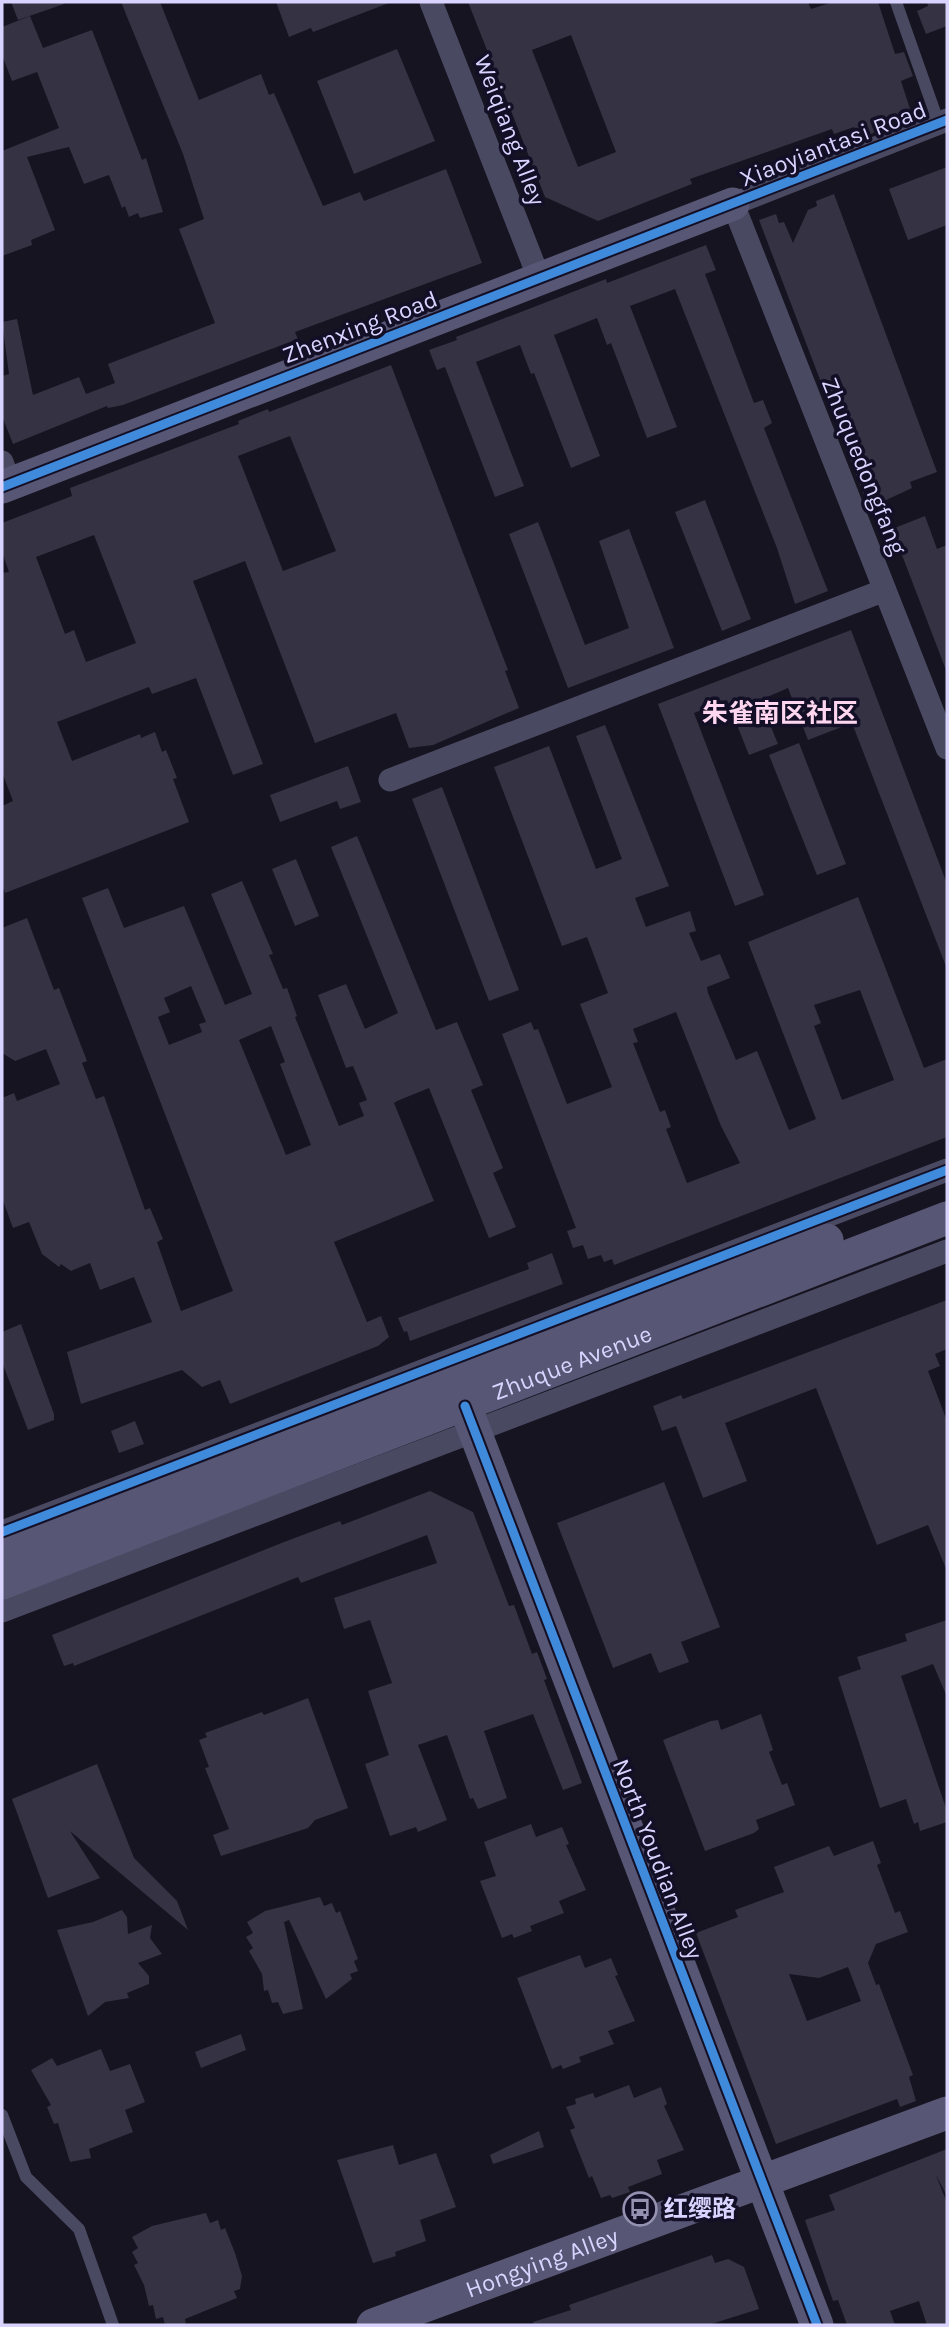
<svg xmlns="http://www.w3.org/2000/svg" width="949" height="2327" font-family="Karla,'Noto Sans SC',sans-serif">
	<style>
		.building { fill: #343243; fill-rule: evenodd }
		.lines { fill: none; stroke-linecap: round; stroke-linejoin: round }
		.lane { stroke: #4a4962; stroke-width: 12 }
		.street { stroke: #4a4962; stroke-width: 23 }
		.secondary { stroke: #575674; stroke-width: 33 }
		.cycleway-casing { stroke: #130f26; stroke-width: 13 }
		.cycleway { stroke: #408adc; stroke-width: 9 }
		.labels { text-anchor: middle; dominant-baseline: central; stroke-width: 7; stroke-linejoin: round; paint-order: stroke }
		.street-label { font-size: 24px; fill: #d9d4ff; stroke: #130f26 }
		.poi-label { font-size: 24px; font-weight: bold; fill: #d9d4ff; stroke: #130f26; text-anchor: start }
		.neighbourhood-label { font-size: 26px; font-weight: bold; fill: #ffd6f0; stroke: #130f26 }
	</style>
	<rect width="100%" height="100%" fill="#161421"/>
	<path class="building" d="M 11,2 L 63,2 L 64,4 L 18,20 Z
		M 121,2 L 160,2 L 199,100 L 261,74 L 269,95 L 274,93 L 323,206 L 360,192 L 364,201 L 446,169 L 482,263 L 295,332 L 298,339 L 123,405 L 108,408 L 107,406 L 13,444 L 2,416 L 2,376 L 9,374 L 2,322 L 17,319 L 33,395 L 79,377 L 86,394 L 115,383 L 108,364 L 215,323 L 179,229 L 204,219 L 183,154 Z
		M 276,2 L 389,2 L 389,3 L 313,32 L 311,28 L 289,37 Z
		M 468,2 L 808,2 L 811,9 L 833,2 L 878,2 L 895,54 L 904,52 L 913,76 L 901,81 L 912,115 L 858,140 L 854,127 L 834,134 L 832,129 L 690,179 L 692,184 L 598,221 L 545,197 ZM 571,35 L 616,152 L 578,167 L 532,50 Z
		M 927,2 L 947,2 L 947,26 L 926,34 L 917,11 L 928,6 Z
		M 30,16 L 43,48 L 92,30 L 142,160 L 146,158 L 163,212 L 140,218 L 138,213 L 129,217 L 125,206 L 122,208 L 109,175 L 84,184 L 69,147 L 27,157 L 55,230 L 31,240 L 32,245 L 2,256 L 2,151 L 59,128 L 37,72 L 12,81 L 2,55 L 2,27 Z
		M 397,49 L 435,141 L 354,174 L 317,81 Z
		M 947,167 L 947,225 L 908,240 L 889,189 Z
		M 834,194 L 937,472 L 910,482 L 912,488 L 869,508 L 759,220 L 776,214 L 779,223 L 784,222 L 793,243 L 808,210 L 817,206 L 816,201 Z
		M 706,245 L 716,270 L 705,274 L 754,403 L 763,400 L 772,423 L 764,428 L 828,591 L 795,604 L 777,548 L 675,289 L 630,306 L 677,427 L 647,438 L 611,343 L 607,345 L 597,318 L 554,335 L 600,456 L 571,468 L 534,373 L 531,374 L 520,345 L 476,362 L 524,486 L 495,497 L 445,367 L 437,370 L 429,350 L 457,340 L 456,337 L 606,279 L 607,283 Z
		M 391,365 L 508,670 L 505,671 L 519,708 L 433,745 L 409,748 L 396,713 L 315,743 L 245,561 L 193,581 L 263,764 L 233,775 L 196,678 L 152,694 L 149,687 L 57,722 L 72,761 L 140,734 L 141,738 L 155,732 L 162,752 L 166,750 L 177,778 L 173,779 L 189,822 L 5,893 L 2,885 L 2,806 L 13,801 L 2,772 L 2,573 L 9,572 L 2,552 L 2,523 L 72,496 L 70,488 L 239,424 L 238,421 L 268,409 L 269,412 ZM 290,436 L 336,551 L 283,571 L 238,456 ZM 94,535 L 136,643 L 86,662 L 74,630 L 65,634 L 36,557 Z
		M 705,500 L 751,619 L 722,631 L 675,512 Z
		M 925,516 L 937,549 L 947,545 L 946,670 L 892,529 Z
		M 538,522 L 585,645 L 629,628 L 599,541 L 629,529 L 674,648 L 568,688 L 509,534 Z
		M 851,630 L 947,884 L 947,969 L 852,723 L 808,740 L 788,688 L 760,700 L 778,744 L 749,755 L 727,700 L 694,713 L 764,895 L 735,906 L 658,704 Z
		M 605,725 L 669,886 L 635,898 L 646,927 L 690,911 L 696,931 L 689,933 L 701,961 L 720,954 L 730,978 L 707,987 L 708,993 L 736,1060 L 757,1051 L 789,1130 L 816,1119 L 748,942 L 858,897 L 924,1068 L 947,1059 L 947,1137 L 614,1265 L 612,1259 L 604,1262 L 601,1255 L 588,1259 L 583,1245 L 573,1248 L 567,1231 L 576,1228 L 502,1034 L 531,1022 L 534,1030 L 538,1029 L 567,1104 L 612,1087 L 580,1004 L 608,993 L 587,937 L 562,946 L 494,767 L 549,746 L 596,869 L 622,859 L 576,736 ZM 860,990 L 894,1080 L 842,1100 L 814,1026 L 821,1023 L 814,1005 ZM 676,1012 L 721,1126 L 740,1163 L 687,1183 L 666,1129 L 671,1127 L 665,1110 L 660,1112 L 633,1043 L 638,1042 L 633,1029 Z
		M 799,743 L 846,864 L 817,875 L 769,755 Z
		M 348,766 L 361,802 L 340,809 L 337,801 L 280,822 L 270,795 Z
		M 442,787 L 519,990 L 489,1001 L 412,799 Z
		M 357,836 L 436,1030 L 457,1022 L 483,1085 L 471,1090 L 503,1168 L 493,1173 L 516,1227 L 489,1238 L 429,1088 L 397,1101 L 394,1103 L 434,1201 L 334,1242 L 367,1322 L 381,1316 L 389,1337 L 378,1346 L 230,1404 L 220,1380 L 202,1387 L 182,1370 L 81,1404 L 67,1352 L 152,1322 L 134,1277 L 100,1290 L 90,1263 L 71,1271 L 61,1264 L 59,1267 L 42,1254 L 29,1222 L 13,1228 L 2,1198 L 2,1098 L 14,1093 L 17,1101 L 60,1084 L 46,1049 L 15,1061 L 2,1053 L 2,928 L 27,918 L 54,990 L 59,988 L 87,1061 L 82,1063 L 96,1099 L 104,1096 L 145,1210 L 150,1208 L 163,1239 L 157,1242 L 181,1311 L 233,1291 L 82,898 L 108,888 L 124,928 L 184,906 L 225,1005 L 252,994 L 211,894 L 242,881 L 273,954 L 269,955 L 283,989 L 287,988 L 297,1016 L 295,1017 L 339,1126 L 364,1116 L 359,1103 L 367,1100 L 353,1066 L 346,1068 L 318,995 L 346,984 L 365,1029 L 398,1013 L 331,847 ZM 191,986 L 206,1022 L 199,1024 L 202,1032 L 169,1045 L 158,1017 L 170,1012 L 164,998 ZM 271,1026 L 285,1062 L 280,1064 L 311,1145 L 286,1155 L 239,1040 Z
		M 296,859 L 319,916 L 295,926 L 272,869 Z
		M 552,1253 L 563,1284 L 410,1341 L 407,1331 L 404,1332 L 398,1318 L 529,1269 L 527,1263 Z
		M 947,1300 L 947,1349 L 935,1354 L 940,1366 L 928,1371 L 947,1421 L 947,1571 L 928,1525 L 877,1545 L 816,1388 L 725,1423 L 747,1481 L 703,1498 L 676,1426 L 662,1431 L 653,1406 L 681,1395 L 683,1399 Z
		M 21,1324 L 54,1414 L 54,1420 L 28,1430 L 2,1362 L 2,1332 Z
		M 135,1421 L 144,1444 L 119,1453 L 111,1431 Z
		M 664,1482 L 720,1627 L 681,1642 L 689,1662 L 659,1673 L 651,1653 L 613,1668 L 557,1523 Z
		M 430,1491 L 473,1512 L 509,1606 L 514,1605 L 532,1654 L 537,1652 L 547,1679 L 544,1680 L 582,1783 L 563,1790 L 533,1714 L 484,1731 L 507,1798 L 478,1809 L 473,1798 L 470,1799 L 447,1735 L 418,1745 L 447,1820 L 418,1832 L 416,1827 L 390,1836 L 365,1764 L 389,1755 L 368,1691 L 392,1683 L 370,1620 L 344,1629 L 334,1598 L 437,1563 L 427,1535 L 301,1583 L 298,1577 L 74,1666 L 73,1663 L 64,1666 L 52,1635 L 284,1542 L 340,1521 L 342,1525 Z
		M 947,1620 L 947,1697 L 933,1664 L 901,1676 L 947,1811 L 947,1822 L 920,1831 L 918,1822 L 914,1824 L 906,1799 L 880,1808 L 838,1677 L 861,1669 L 857,1657 L 907,1641 L 905,1634 Z
		M 308,1698 L 348,1808 L 315,1820 L 308,1828 L 221,1856 L 213,1835 L 229,1829 L 205,1768 L 209,1767 L 199,1740 L 207,1737 L 205,1733 L 262,1712 L 264,1715 Z
		M 761,1714 L 773,1750 L 769,1752 L 782,1785 L 787,1783 L 795,1805 L 756,1820 L 759,1829 L 754,1833 L 705,1851 L 663,1740 L 711,1721 L 718,1720 L 721,1730 Z
		M 97,1764 L 134,1858 L 177,1901 L 188,1930 L 70,1831 L 100,1878 L 48,1898 L 12,1799 Z
		M 531,1824 L 536,1837 L 562,1827 L 569,1844 L 566,1845 L 586,1890 L 559,1901 L 564,1913 L 530,1926 L 532,1931 L 514,1938 L 512,1934 L 502,1938 L 480,1881 L 496,1876 L 484,1842 Z
		M 873,1841 L 881,1863 L 877,1865 L 895,1913 L 900,1911 L 908,1932 L 876,1944 L 868,1963 L 876,1985 L 879,1984 L 913,2075 L 909,2077 L 916,2101 L 900,2107 L 897,2099 L 776,2144 L 696,1933 L 738,1917 L 735,1910 L 784,1892 L 774,1867 L 829,1846 L 834,1856 ZM 848,1967 L 861,2001 L 807,2021 L 789,1974 L 819,1978 Z
		M 320,1897 L 324,1906 L 332,1903 L 336,1913 L 340,1911 L 358,1959 L 354,1961 L 358,1971 L 350,1974 L 352,1979 L 326,1999 L 289,1920 L 284,1922 L 303,2009 L 283,2014 L 278,2002 L 272,2003 L 268,1990 L 264,1991 L 262,1974 L 249,1951 L 253,1948 L 246,1937 L 253,1933 L 247,1922 L 265,1911 Z
		M 122,1910 L 127,1917 L 128,1934 L 152,1925 L 150,1938 L 162,1954 L 138,1963 L 149,1976 L 149,1984 L 127,1993 L 129,1998 L 105,2002 L 88,2016 L 57,1930 L 93,1922 Z
		M 580,1955 L 585,1968 L 611,1958 L 618,1975 L 615,1976 L 635,2021 L 608,2031 L 614,2044 L 579,2057 L 581,2062 L 563,2069 L 561,2065 L 552,2069 L 517,1978 Z
		M 241,2034 L 246,2050 L 201,2068 L 195,2052 Z
		M 101,2049 L 110,2071 L 130,2064 L 145,2102 L 125,2110 L 133,2132 L 89,2149 L 91,2158 L 70,2162 L 58,2123 L 54,2124 L 47,2107 L 51,2105 L 31,2070 L 52,2058 L 57,2066 Z
		M 629,2085 L 634,2098 L 661,2087 L 667,2104 L 664,2106 L 684,2150 L 657,2160 L 662,2174 L 628,2187 L 630,2192 L 612,2198 L 610,2195 L 601,2198 L 592,2176 L 589,2178 L 570,2130 L 575,2128 L 566,2107 L 576,2104 L 575,2099 L 593,2093 L 595,2098 Z
		M 539,2131 L 544,2147 L 493,2164 L 490,2155 Z
		M 393,2145 L 399,2165 L 436,2153 L 456,2207 L 420,2220 L 426,2241 L 395,2252 L 396,2256 L 373,2263 L 337,2160 Z
		M 947,2149 L 947,2196 L 936,2175 L 947,2203 L 947,2325 L 927,2325 L 919,2301 L 890,2311 L 895,2325 L 847,2325 L 838,2300 L 833,2301 L 805,2220 L 835,2210 L 829,2195 Z
		M 206,2213 L 210,2223 L 218,2220 L 221,2230 L 225,2228 L 235,2253 L 242,2276 L 240,2289 L 234,2291 L 237,2298 L 185,2319 L 186,2325 L 165,2325 L 163,2317 L 156,2319 L 153,2305 L 149,2306 L 144,2285 L 134,2265 L 138,2263 L 132,2252 L 138,2248 L 132,2237 L 152,2226 Z
		M 712,2255 L 715,2263 L 728,2259 L 744,2267 L 759,2309 L 708,2325 L 534,2325 L 533,2322 L 571,2310 L 569,2305 Z"/>
	<g class="lines">
		<path class="lane" d="M 896,2 L 939,124
			M 2,2115 L 26,2177 L 79,2229 L 113,2325"/>
		<path class="street" d="M 431,2 L 539,278
			M 947,120 L 733,204 L 947,748
			M 2,462 L 10,484
			M 390,780 L 885,590
			M 2,1532 L 947,1170
			M 2,1611 L 947,1251"/>
		<g class="secondary">
			<path d="M 2,487 L 733,204"/>
			<path d="M 465,1406 L 817,2325"/>
			<path d="M 2,1557 L 827,1240"/>
			<path id="s1" d="M 2,1583 L 947,1218"/>
			<path id="s2" d="M 373,2325 L 947,2113"/>
		</g>
		<defs>
			<path id="cycleway" d="M 2,487 L 947,120
				M 465,1406 L 817,2325
				M 2,1532 L 947,1170"/>
		</defs>
		<use href="#cycleway" class="cycleway-casing"/>
		<use href="#cycleway" class="cycleway"/>
	</g>
	<defs>
		<symbol id="bus-ring" viewBox="-11 -11 22 22"><circle r="9.5" fill="#130f26" stroke="#9591b1" stroke-width="1.5"/><path d="M-5-6H5V4H4V6H2V4H-2V6H-4V4H-5ZM-3.5-4V0h7V-4ZM-3.5 1.2v1.5H-2V1.2ZM2 1.2v1.5H3.5V1.2Z" fill="#9591b1"/></symbol>
	</defs>
	<g fill-rule="evenodd">
		<use href="#bus-ring" x="621" y="2190" width="38" height="38"/>
	</g>
	<g class="labels">
		<g class="street-label">
			<text transform="translate(510 130) rotate(69)">Weiqiang Alley</text>
			<text transform="translate(833 144) rotate(-21)">Xiaoyiantasi Road</text>
			<text transform="translate(360 327) rotate(-21)">Zhenxing Road</text>
			<text transform="translate(864 466) rotate(68)">Zhuquedongfang</text>
			<text stroke="none"><textPath href="#s1" startOffset="611">Zhuque Avenue</textPath></text>
			<text transform="translate(658 1859) rotate(69)">North Youdian Alley</text>
			<text stroke="none"><textPath href="#s2" startOffset="180">Hongying Alley</textPath></text>
		</g>
		<g class="poi-label">
			<text x="664" y="2209">红缨路</text>
		</g>
		<g class="neighbourhood-label">
			<text x="780" y="713">朱雀南区社区</text>
		</g>
	</g>
	<rect width="949" height="2327" fill="none" stroke="#d9d4ff" stroke-width="7"/>
</svg>
